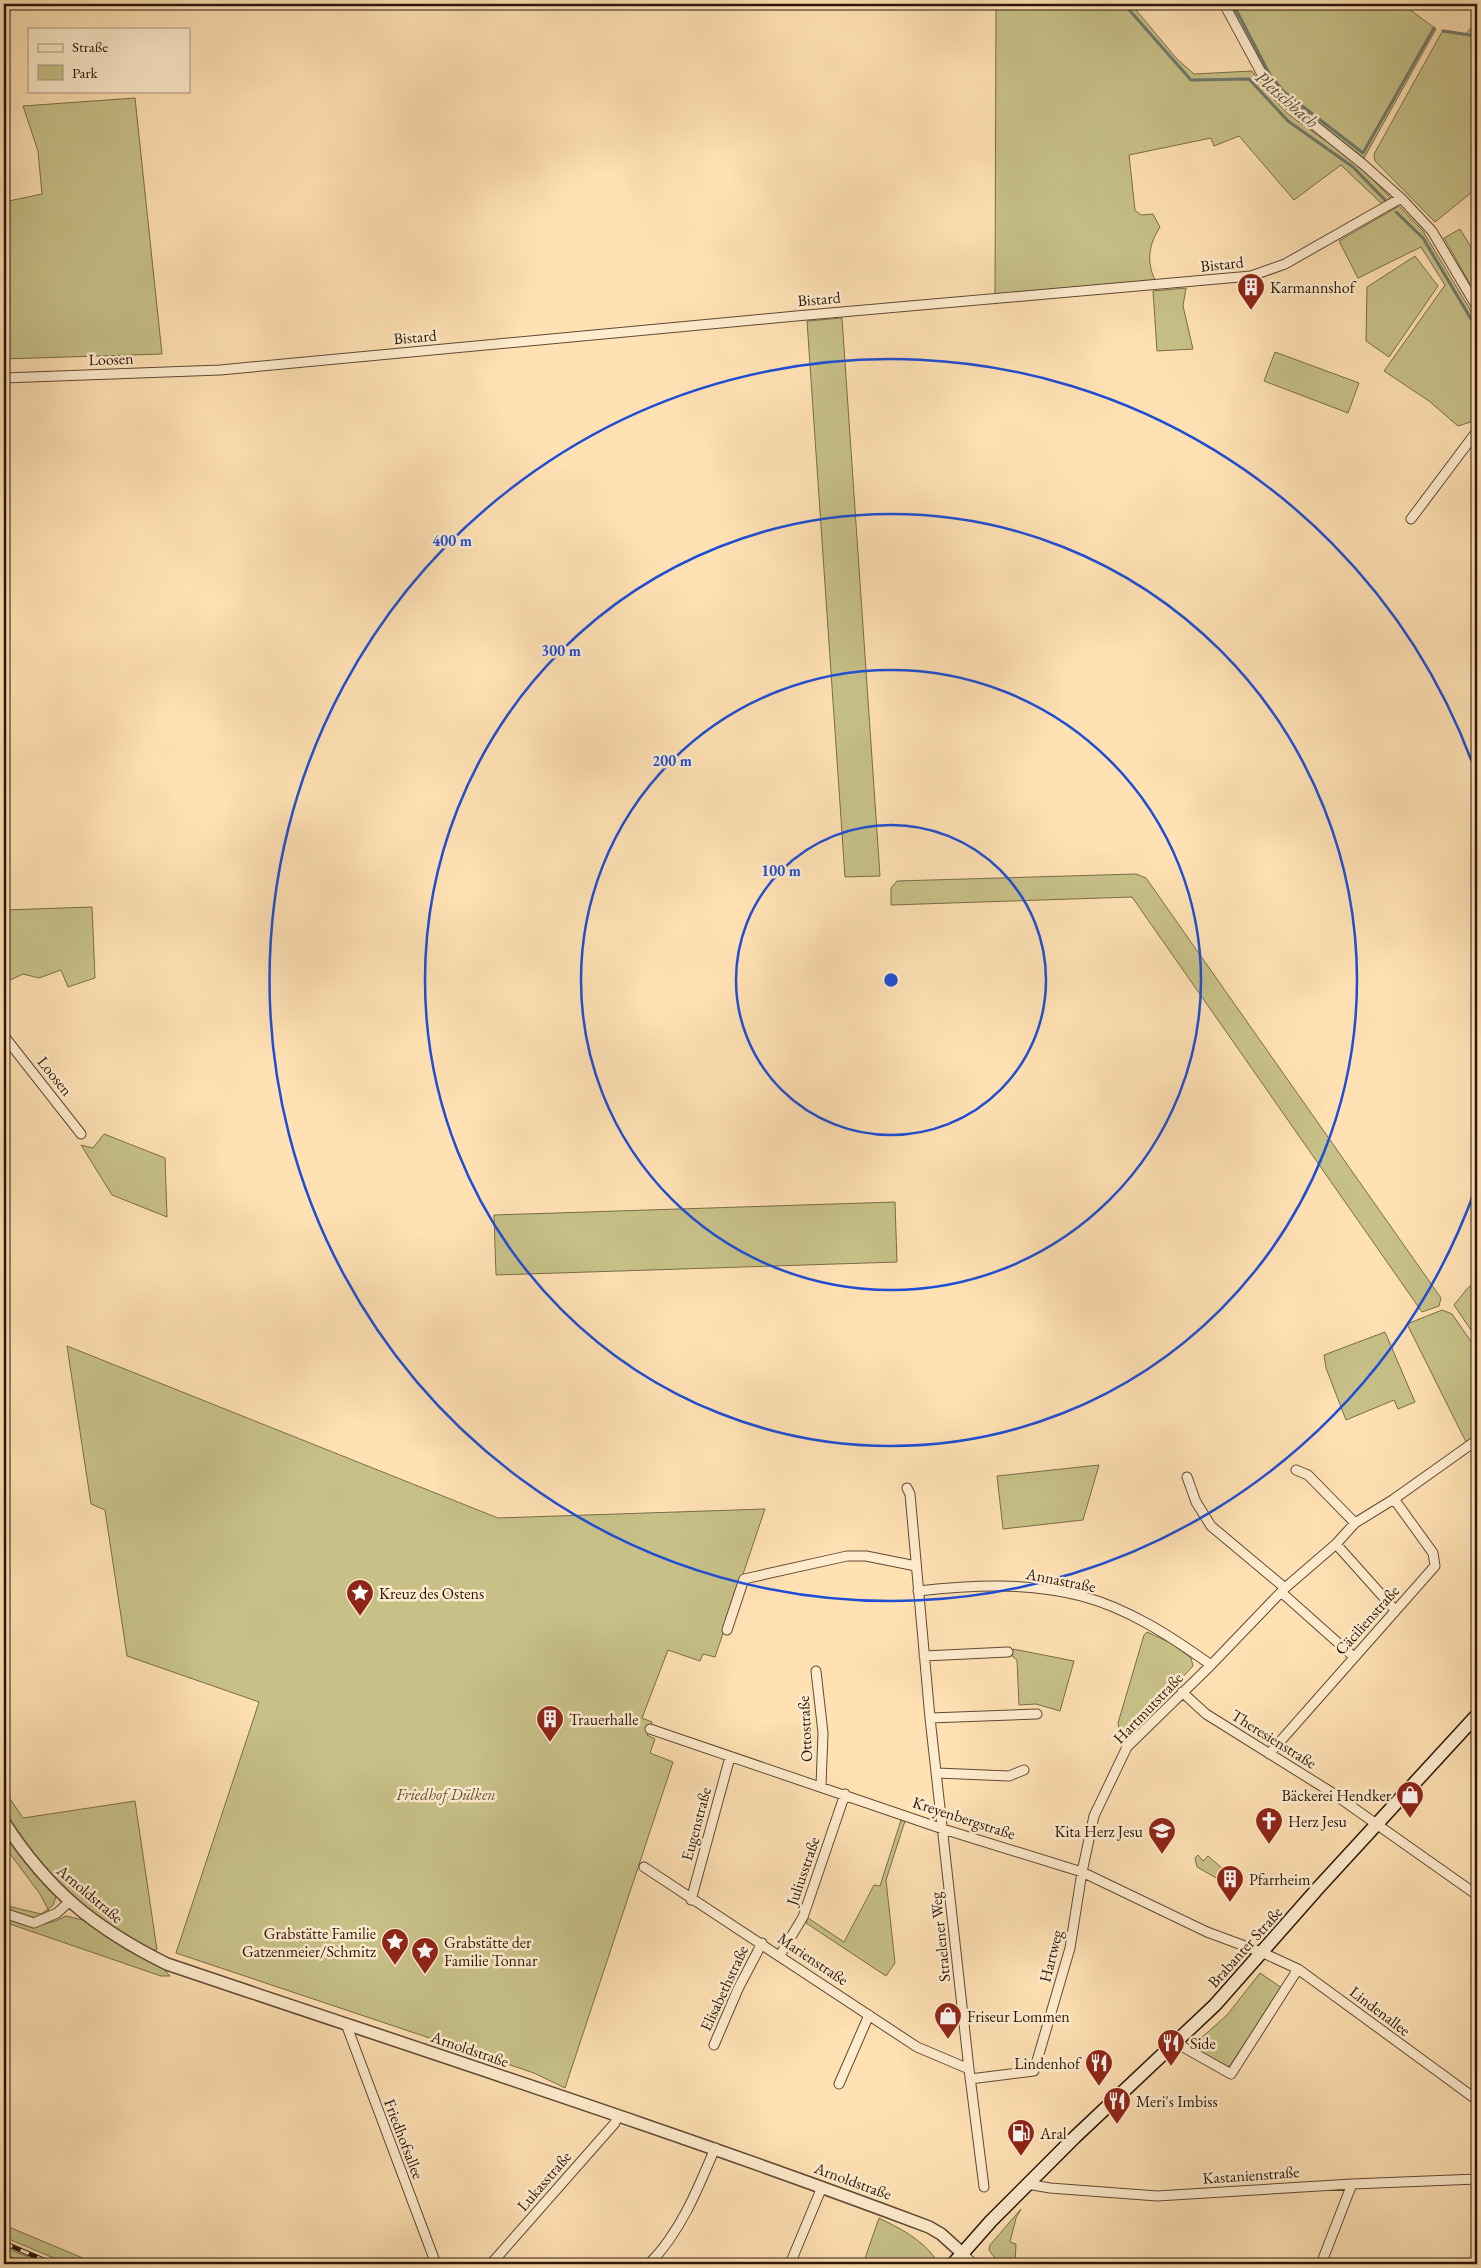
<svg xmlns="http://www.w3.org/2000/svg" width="1481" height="2268" font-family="'EB Garamond',serif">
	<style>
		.green { fill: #c7c188; stroke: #796c49 }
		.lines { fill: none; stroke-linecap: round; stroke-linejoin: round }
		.stream { stroke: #717a6e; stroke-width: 3 }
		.minor-casing { stroke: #604934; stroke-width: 11 }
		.tertiary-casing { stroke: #604934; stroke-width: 14 }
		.secondary-casing { stroke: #2b160a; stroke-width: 15 }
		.minor { stroke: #ffecce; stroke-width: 9 }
		.tertiary { stroke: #ffecce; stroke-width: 11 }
		.secondary { stroke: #ffecce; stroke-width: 12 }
		.rail-casing { stroke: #2b160a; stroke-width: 5 }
		.rail { stroke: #ffecce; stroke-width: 3; stroke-dasharray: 9; stroke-linecap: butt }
		.ring { fill: none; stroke: #1d4ed8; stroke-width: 2.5 }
		.labels { text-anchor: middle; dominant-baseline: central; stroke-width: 5; stroke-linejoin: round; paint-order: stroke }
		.street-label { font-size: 16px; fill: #2b160a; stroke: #ffecce }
		.poi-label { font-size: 16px; fill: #2b160a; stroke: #ffecce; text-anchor: start }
		.park-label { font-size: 16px; font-style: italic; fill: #625236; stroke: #ffecce }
		.water-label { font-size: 18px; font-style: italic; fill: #545044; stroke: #ffecce }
		.centre { fill: #1d4ed8; stroke: #ffecce; stroke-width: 2.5 }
		.ring-label { font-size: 15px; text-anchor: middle; font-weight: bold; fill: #1d4ed8; stroke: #ffecce; stroke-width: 5; stroke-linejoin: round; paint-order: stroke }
	</style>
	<rect width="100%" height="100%" fill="#ffe1b3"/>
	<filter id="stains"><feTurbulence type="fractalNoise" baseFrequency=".004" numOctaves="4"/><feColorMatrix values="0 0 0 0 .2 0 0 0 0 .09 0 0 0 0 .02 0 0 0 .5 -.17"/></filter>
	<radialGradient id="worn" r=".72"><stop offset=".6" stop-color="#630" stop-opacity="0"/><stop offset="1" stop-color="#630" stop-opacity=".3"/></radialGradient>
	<path class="green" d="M 996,4 L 1131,4 L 1177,59 L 1194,74 L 1252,71 L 1268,93 L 1288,114 L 1355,162 L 1391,198 L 1382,204 L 1341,165 L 1294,200 L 1239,136 L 1214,146 L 1211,138 L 1129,155 L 1135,210 L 1141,215 L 1153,214 L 1160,227 C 1149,244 1146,261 1155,280 L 995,294 Z
		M 1230,4 L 1402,4 L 1436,29 L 1364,158 L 1283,94 L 1266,74 Z
		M 1477,21 L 1477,188 L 1435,222 L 1375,161 L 1374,154 L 1443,30 L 1466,34 Z
		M 135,98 L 162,354 L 4,359 L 4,202 L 42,194 L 38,151 L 23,106 Z
		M 1399,206 L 1423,231 L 1477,321 L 1477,420 L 1458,426 L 1429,401 L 1384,371 L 1445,285 L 1421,247 L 1358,278 L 1339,241 Z
		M 1460,229 L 1477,257 L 1477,278 L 1470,284 L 1444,238 Z
		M 1415,256 L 1438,286 L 1389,357 L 1366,341 L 1367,287 Z
		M 1186,288 L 1183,306 L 1193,349 L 1157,351 L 1153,291 Z
		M 842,318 L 880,876 L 845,877 L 807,321 Z
		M 1275,352 L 1359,383 L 1348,413 L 1264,381 Z
		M 1136,874 L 1146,878 L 1441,1298 L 1439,1306 L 1422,1312 L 1132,897 L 891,905 L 891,888 L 897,881 Z
		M 92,907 L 95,978 L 68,987 L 61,970 L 39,978 L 23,974 L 4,983 L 4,910 Z
		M 104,1134 L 165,1158 L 167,1217 L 112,1195 L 81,1145 L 93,1148 Z
		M 895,1202 L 897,1262 L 496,1275 L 494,1215 Z
		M 1477,1279 L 1477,1339 L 1454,1305 L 1467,1289 Z
		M 1442,1310 L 1452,1314 L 1477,1350 L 1477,1436 L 1467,1444 L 1407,1324 Z
		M 1385,1332 L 1415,1402 L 1398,1409 L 1394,1400 L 1346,1420 L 1326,1368 L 1324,1355 Z
		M 67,1346 L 498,1518 L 765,1509 L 715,1657 L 703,1654 L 700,1661 L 668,1650 L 642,1718 L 652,1722 L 647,1735 L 655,1739 L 650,1753 L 673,1762 L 565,2088 L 534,2073 L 176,1953 L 259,1702 L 127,1656 L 105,1510 L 91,1504 Z
		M 1099,1465 L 1083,1520 L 1003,1529 L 997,1476 Z
		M 1147,1632 L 1171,1643 L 1191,1658 L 1193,1666 L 1131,1732 L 1126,1727 L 1120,1734 L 1118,1723 L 1144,1635 Z
		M 1013,1649 L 1074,1661 L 1060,1711 L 1036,1704 L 1019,1705 L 1017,1660 L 1012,1656 Z
		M 4,1790 L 23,1818 L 135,1801 L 157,1950 C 146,1950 137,1943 126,1937 C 76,1909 37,1864 6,1816 L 4,1812 Z
		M 901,1820 L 905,1821 L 886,1880 L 895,1963 L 886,1976 L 806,1923 L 808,1918 L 844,1942 L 874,1885 L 880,1886 Z
		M 4,1831 L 16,1849 L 56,1897 L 53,1905 L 48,1910 L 51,1914 C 32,1921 22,1916 4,1910 L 4,1905 L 41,1914 L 48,1909 L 40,1894 L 4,1846 Z
		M 1198,1855 L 1203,1861 L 1208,1856 L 1223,1869 L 1218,1879 L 1197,1867 L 1195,1858 Z
		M 66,1916 L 83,1920 L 127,1950 L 162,1967 L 170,1976 L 161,1976 L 4,1922 L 4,1917 C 30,1925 40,1929 66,1916 Z
		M 1260,1973 L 1282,1988 L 1229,2067 L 1191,2047 L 1227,2015 Z
		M 1021,2209 L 1016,2218 L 1010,2242 L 1016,2244 L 1015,2264 L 999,2264 L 989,2250 L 990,2245 Z
		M 879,2218 C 901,2229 920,2238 935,2258 L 933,2264 L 863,2264 Z
		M 4,2225 L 97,2264 L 68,2264 L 4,2237 Z
		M 4,2247 L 45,2264 L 28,2264 L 4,2254 Z"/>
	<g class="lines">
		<path class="stream" d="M 1124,4 L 1191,80 L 1249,79 L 1288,121 L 1353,167 L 1385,200
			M 1233,4 L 1270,75 L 1284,92 L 1363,153 L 1434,28
			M 1443,31 L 1477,36
			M 1396,212 L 1423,238 L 1477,329"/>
		<defs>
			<path id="minor" d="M 1224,4 L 1263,76 L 1283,100 L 1364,165 L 1401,198 L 1432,231 L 1477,307
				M 4,378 L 220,370 L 796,316 L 1251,276 L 1285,264 L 1401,198
				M 1411,519 L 1477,431
				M 4,1036 L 81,1134
				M 1296,1470 L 1308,1475 L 1355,1523
				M 1187,1477 L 1196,1502 L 1211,1526 L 1285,1588
				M 907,1488 L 910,1494 L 930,1718 L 969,2069 L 984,2187
				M 1336,1544 L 1395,1610
				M 918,1591 C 972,1585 1028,1582 1081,1596 C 1128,1608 1172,1637 1211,1665
				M 1281,1592 L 1354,1657
				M 727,1630 L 744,1579 L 847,1556 L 866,1556 L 916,1566
				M 924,1656 L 1008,1652
				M 816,1671 L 823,1733 L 821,1786
				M 1182,1692 L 1206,1714 L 1331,1792 L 1477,1895
				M 930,1718 L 1037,1714
				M 650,1729 L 943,1829 L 1082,1872 L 1207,1932 L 1261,1952 L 1298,1969 L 1477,2100
				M 1269,1754 L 1435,1566 L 1433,1553 L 1394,1499
				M 937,1773 L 1009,1776 L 1024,1770
				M 644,1867 L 917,2047 L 969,2069
				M 691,1900 L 730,1757
				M 4,1913 L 34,1923 L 57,1913 L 69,1902
				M 780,1955 L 803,1917 L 845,1794
				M 346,2024 L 436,2264
				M 1176,2043 L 1231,2074 L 1298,1969
				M 714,2045 L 738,1989 L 762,1943
				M 970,2079 L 1034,2071 L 1070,1948 L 1082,1872 L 1094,1816 L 1127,1747 L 1211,1665 L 1285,1588 L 1336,1544 L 1355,1523 L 1394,1499 L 1477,1440
				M 839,2084 L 869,2015
				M 1027,2184 L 1050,2188 L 1157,2196 L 1352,2184 L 1477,2179
				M 962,2253 L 973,2264
				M 491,2264 L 615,2123 L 617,2116
				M 649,2264 C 680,2233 698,2189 715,2148
				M 790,2264 L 822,2187
				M 1321,2264 L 1352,2184"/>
			<path id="tertiary" d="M 4,1822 C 48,1890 94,1928 167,1964 C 421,2050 677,2132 929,2227 L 941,2234 L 962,2253"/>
			<path id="secondary" d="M 953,2264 L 991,2221 L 1075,2137 L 1215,2005 L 1319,1887 L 1477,1715"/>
		</defs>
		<use href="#minor" class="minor-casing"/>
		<use href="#tertiary" class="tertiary-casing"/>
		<use href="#secondary" class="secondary-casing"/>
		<use href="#minor" class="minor"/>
		<use href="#tertiary" class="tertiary"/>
		<use href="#secondary" class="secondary"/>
		<defs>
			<path id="rail" d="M 4,2243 L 53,2264"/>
		</defs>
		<use href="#rail" class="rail-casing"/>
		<use href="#rail" class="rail"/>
	</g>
	<g class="ring">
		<circle cx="891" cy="980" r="155"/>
		<circle cx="891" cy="980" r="310"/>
		<circle cx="891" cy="980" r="466"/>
		<path d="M1476 1187A621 621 0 1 1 1476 773"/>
	</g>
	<defs>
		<symbol id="building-pin" viewBox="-11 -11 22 30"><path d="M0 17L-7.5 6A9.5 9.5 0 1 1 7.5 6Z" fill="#8f2418" stroke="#ffecce"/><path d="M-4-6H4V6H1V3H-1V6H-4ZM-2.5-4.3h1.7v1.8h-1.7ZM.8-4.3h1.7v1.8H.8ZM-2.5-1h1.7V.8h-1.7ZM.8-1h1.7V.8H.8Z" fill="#fff"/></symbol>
		<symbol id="sight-pin" viewBox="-11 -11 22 30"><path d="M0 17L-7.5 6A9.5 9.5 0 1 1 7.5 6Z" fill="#8f2418" stroke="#ffecce"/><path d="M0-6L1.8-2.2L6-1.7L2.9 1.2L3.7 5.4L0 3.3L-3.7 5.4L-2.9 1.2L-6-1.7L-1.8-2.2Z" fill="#fff"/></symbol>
		<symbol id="shop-pin" viewBox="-11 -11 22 30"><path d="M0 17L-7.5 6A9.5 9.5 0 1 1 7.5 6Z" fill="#8f2418" stroke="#ffecce"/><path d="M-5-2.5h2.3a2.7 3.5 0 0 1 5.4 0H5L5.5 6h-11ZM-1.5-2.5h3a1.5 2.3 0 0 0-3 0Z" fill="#fff"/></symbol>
		<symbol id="church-pin" viewBox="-11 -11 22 30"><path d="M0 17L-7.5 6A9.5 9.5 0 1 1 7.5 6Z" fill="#8f2418" stroke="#ffecce"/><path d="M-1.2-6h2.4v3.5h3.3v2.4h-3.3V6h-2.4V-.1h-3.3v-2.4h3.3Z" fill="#fff"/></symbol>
		<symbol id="school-pin" viewBox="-11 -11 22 30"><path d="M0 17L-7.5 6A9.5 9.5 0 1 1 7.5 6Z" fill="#8f2418" stroke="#ffecce"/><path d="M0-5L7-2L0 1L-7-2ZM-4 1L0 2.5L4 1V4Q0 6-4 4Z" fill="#fff"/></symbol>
		<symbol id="restaurant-pin" viewBox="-11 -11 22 30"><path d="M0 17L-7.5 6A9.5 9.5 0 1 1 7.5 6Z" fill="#8f2418" stroke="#ffecce"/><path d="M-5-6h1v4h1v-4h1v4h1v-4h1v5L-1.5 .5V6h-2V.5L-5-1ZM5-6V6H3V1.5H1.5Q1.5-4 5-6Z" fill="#fff"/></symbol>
		<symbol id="fuel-pin" viewBox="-11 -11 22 30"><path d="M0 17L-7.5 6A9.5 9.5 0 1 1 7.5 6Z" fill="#8f2418" stroke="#ffecce"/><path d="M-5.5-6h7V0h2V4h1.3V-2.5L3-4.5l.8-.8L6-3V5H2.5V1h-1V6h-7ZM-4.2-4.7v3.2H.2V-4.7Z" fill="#fff"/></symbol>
	</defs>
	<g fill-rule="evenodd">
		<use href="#building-pin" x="1235" y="271" width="32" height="43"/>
		<use href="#sight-pin" x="344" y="1577" width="32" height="43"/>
		<use href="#building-pin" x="534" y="1703" width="32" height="43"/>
		<use href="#shop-pin" x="1394" y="1779" width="32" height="43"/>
		<use href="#church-pin" x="1253" y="1805" width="32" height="43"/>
		<use href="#school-pin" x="1146" y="1815" width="32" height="43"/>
		<use href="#building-pin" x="1214" y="1863" width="32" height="43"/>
		<use href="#sight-pin" x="379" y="1926" width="32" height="43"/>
		<use href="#sight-pin" x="409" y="1935" width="32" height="43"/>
		<use href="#shop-pin" x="932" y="2000" width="32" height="43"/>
		<use href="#restaurant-pin" x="1155" y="2027" width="32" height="43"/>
		<use href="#restaurant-pin" x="1083" y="2047" width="32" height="43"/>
		<use href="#restaurant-pin" x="1101" y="2085" width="32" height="43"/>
		<use href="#fuel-pin" x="1005" y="2117" width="32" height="43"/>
	</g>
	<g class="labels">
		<g class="street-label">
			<text transform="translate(1222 264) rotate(-6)">Bistard</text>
			<text transform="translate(819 299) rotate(-5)">Bistard</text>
			<text transform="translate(415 337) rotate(-5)">Bistard</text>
			<text transform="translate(111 359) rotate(-2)">Loosen</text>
			<text transform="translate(55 1076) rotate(51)">Loosen</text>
			<text transform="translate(1061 1580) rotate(11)">Annastraße</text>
			<text transform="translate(1367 1620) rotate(-48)">Cäcilienstraße</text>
			<text transform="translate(1148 1708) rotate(-46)">Hartmutstraße</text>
			<text transform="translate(805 1729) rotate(-93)">Ottostraße</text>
			<text transform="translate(1274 1739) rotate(32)">Theresienstraße</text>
			<text transform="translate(964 1818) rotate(18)">Kreyenbergstraße</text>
			<text transform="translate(696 1824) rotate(-75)">Eugenstraße</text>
			<text transform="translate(803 1871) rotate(-71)">Juliusstraße</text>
			<text transform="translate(90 1894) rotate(40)">Arnoldstraße</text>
			<text transform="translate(940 1937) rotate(-96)">Straelener Weg</text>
			<text transform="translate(1245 1947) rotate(-48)">Brabanter Straße</text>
			<text transform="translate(1051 1956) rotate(-76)">Hartweg</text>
			<text transform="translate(813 1959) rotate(34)">Marienstraße</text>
			<text transform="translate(724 1988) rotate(-65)">Elisabethstraße</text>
			<text transform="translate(1380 2011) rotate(37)">Lindenallee</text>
			<text transform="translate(470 2049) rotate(19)">Arnoldstraße</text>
			<text transform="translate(404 2139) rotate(69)">Friedhofsallee</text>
			<text transform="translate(1251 2175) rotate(-4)">Kastanienstraße</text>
			<text transform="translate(544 2181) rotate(-49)">Lukasstraße</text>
			<text transform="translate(853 2181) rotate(20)">Arnoldstraße</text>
		</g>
		<g class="poi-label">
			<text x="1270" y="287">Karmannshof</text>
			<text x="379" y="1593">Kreuz des Ostens</text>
			<text x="569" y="1719">Trauerhalle</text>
			<text x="1391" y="1795" text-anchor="end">Bäckerei Hendker</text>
			<text x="1288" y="1821">Herz Jesu</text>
			<text x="1143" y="1831" text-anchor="end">Kita Herz Jesu</text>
			<text x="1249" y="1879">Pfarrheim</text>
			<text x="376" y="1933" text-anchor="end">Grabstätte Familie<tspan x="376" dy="18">Gatzenmeier/Schmitz</tspan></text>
			<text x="444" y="1942">Grabstätte der<tspan x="444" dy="18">Familie Tonnar</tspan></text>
			<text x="967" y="2016">Friseur Lommen</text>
			<text x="1190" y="2043">Side</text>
			<text x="1080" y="2063" text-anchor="end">Lindenhof</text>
			<text x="1136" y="2101">Meri's Imbiss</text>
			<text x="1040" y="2133">Aral</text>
		</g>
		<g class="park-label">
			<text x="446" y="1794">Friedhof Dülken</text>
		</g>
		<g class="water-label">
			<text transform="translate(1287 99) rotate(41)">Pletschbach</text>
		</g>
	</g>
	<circle cx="891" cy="980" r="8" class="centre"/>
	<g class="ring-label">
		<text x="452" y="546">400 m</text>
		<text x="561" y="656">300 m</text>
		<text x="672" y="766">200 m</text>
		<text x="781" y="876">100 m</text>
	</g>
	<rect width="1481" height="2268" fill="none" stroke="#ffe1b3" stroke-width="20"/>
	<rect x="5" y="5" width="1471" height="2258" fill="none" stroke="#2b160a" stroke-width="2.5"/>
	<rect x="10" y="10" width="1461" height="2248" fill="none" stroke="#2b160a"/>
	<rect x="28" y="28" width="162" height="65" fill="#ffecce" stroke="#aa9680"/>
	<rect x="38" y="44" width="25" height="8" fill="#ffecce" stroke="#aa9680"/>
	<text x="72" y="52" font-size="15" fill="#2b160a">Straße</text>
	<rect x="38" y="65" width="25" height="15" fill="#c7c188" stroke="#aa9680"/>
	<text x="72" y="78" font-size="15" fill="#2b160a">Park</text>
	<rect width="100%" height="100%" filter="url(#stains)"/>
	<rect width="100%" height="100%" fill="url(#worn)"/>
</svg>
